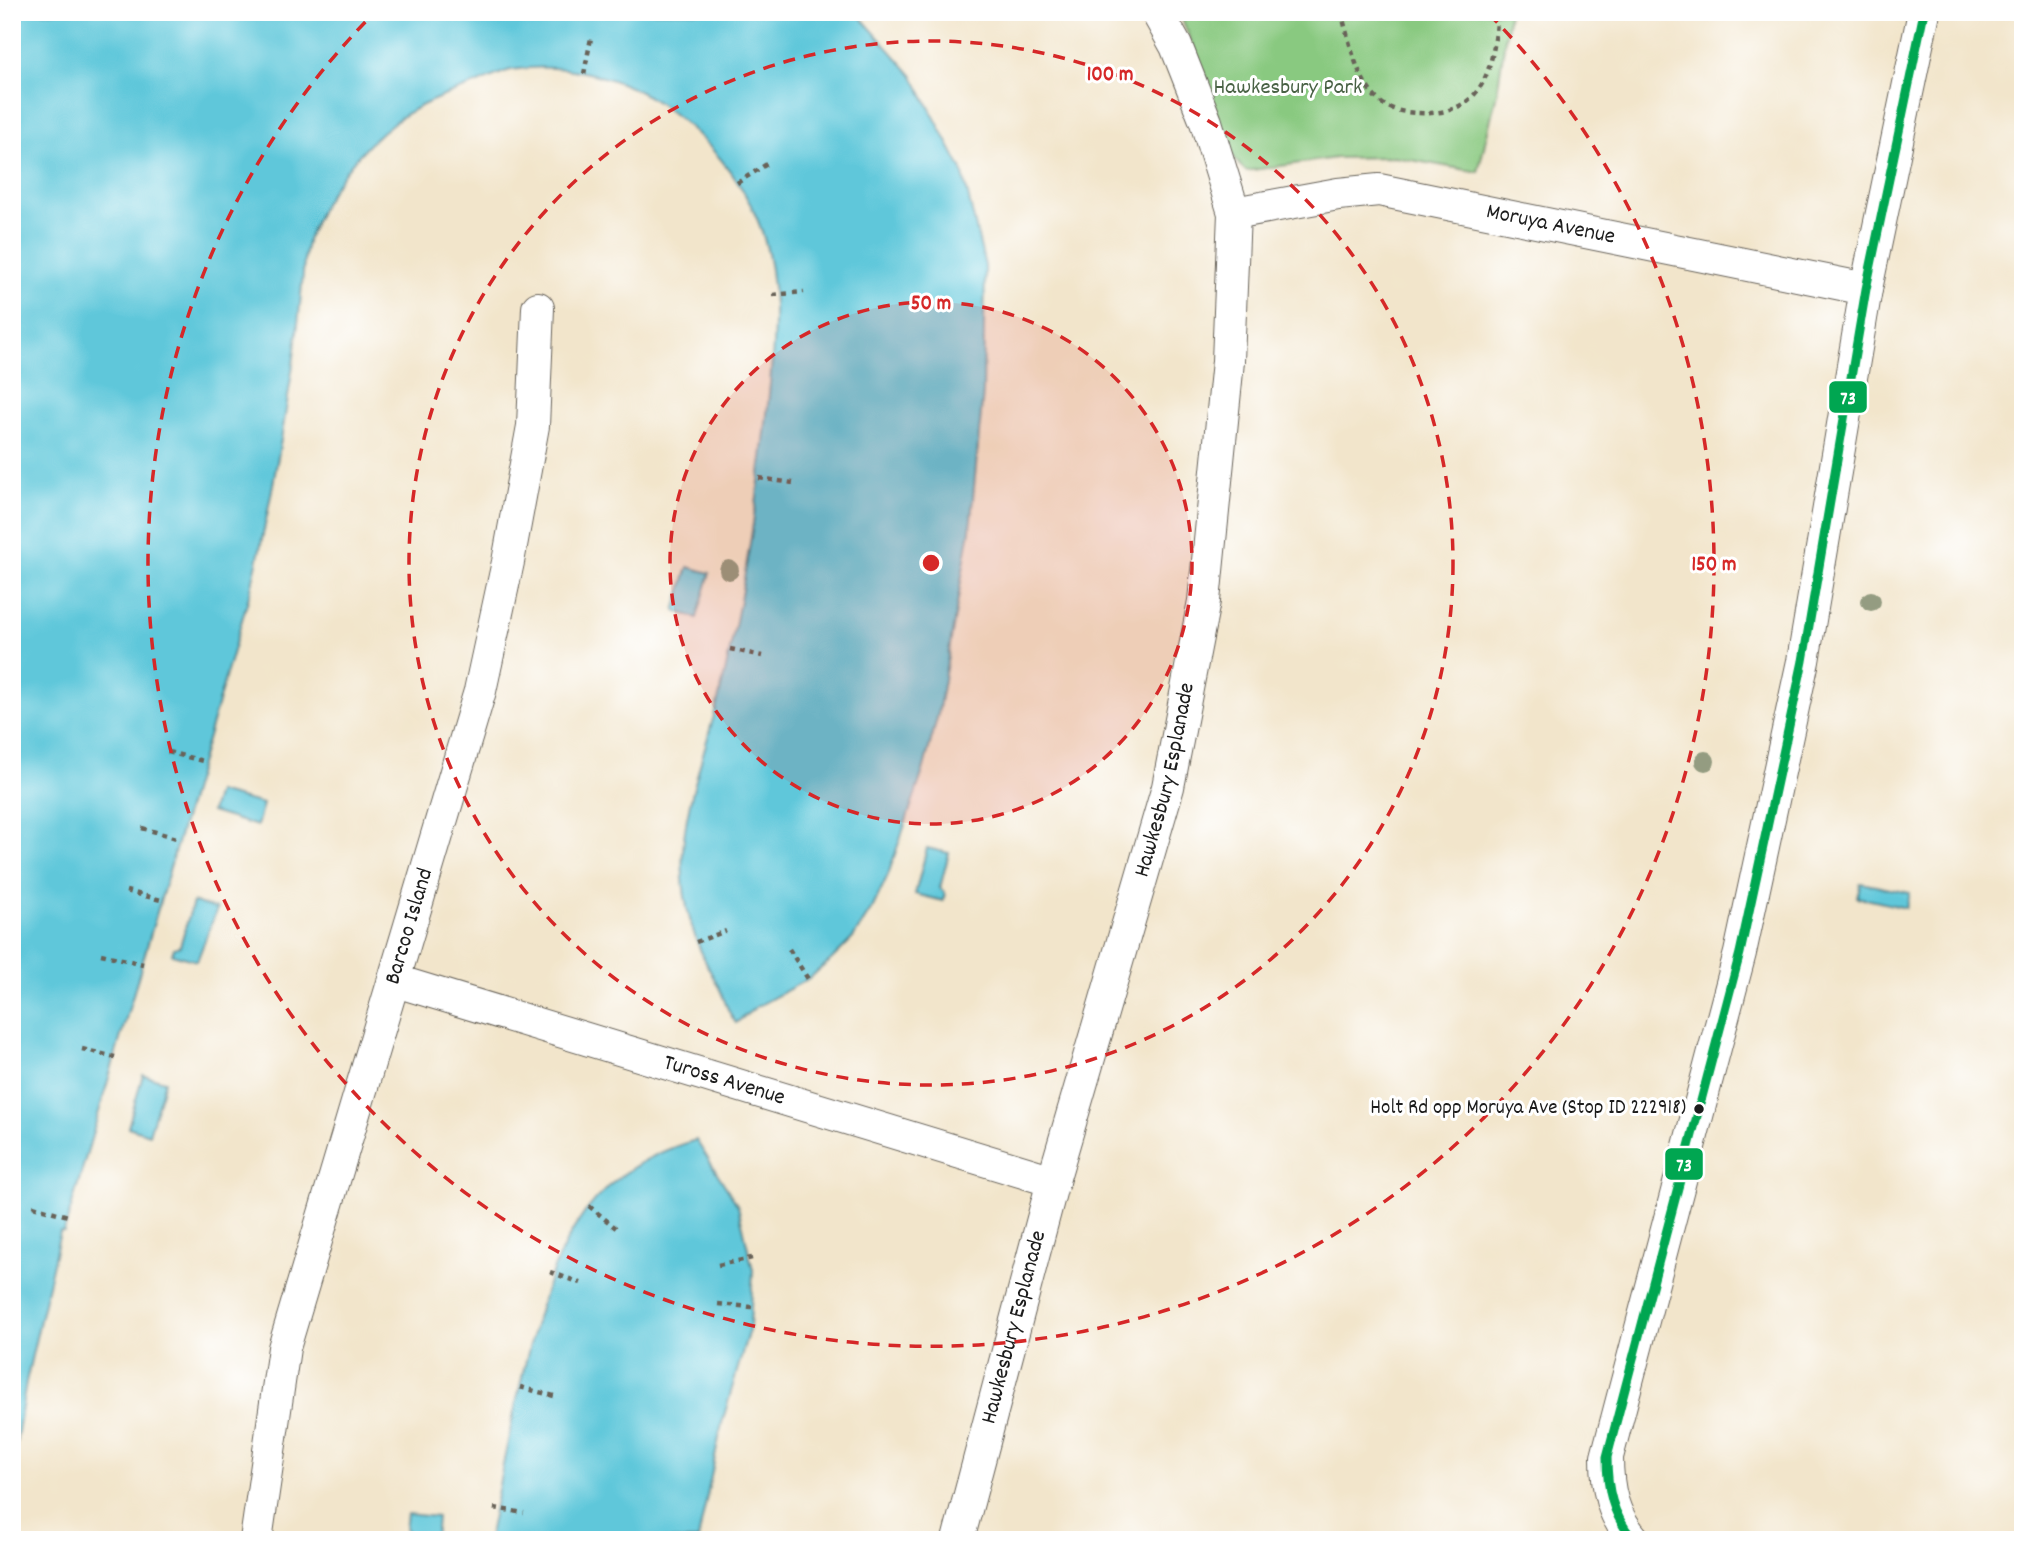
<svg xmlns="http://www.w3.org/2000/svg" width="2035" height="1552" font-family="Dekko,sans-serif">
	<style>
		.green { fill: #89c980; stroke: #52724e; stroke-width: 2 }
		.water { fill: #5ec7da; stroke: #3d727b; stroke-width: 2 }
		.lines { fill: none; stroke-linecap: round; stroke-linejoin: round }
		.minor-casing { stroke: #676259; stroke-width: 34 }
		.path { stroke: #676259; stroke-width: 4.5; stroke-dasharray: 5 5; stroke-linecap: butt }
		.minor { stroke: #fff; stroke-width: 32 }
		.bus-1-casing { stroke: #fff; stroke-width: 14 }
		.bus-1 { stroke: #00a651; stroke-width: 9 }
		.tree { fill: #949c81 }
		.ring { fill: none; stroke: #d62828; stroke-width: 3.5; stroke-dasharray: 12 9 }
		.bus-dot { fill: #1c1c1c; stroke: #fff; stroke-width: 2.5 }
		.labels { text-anchor: middle; dominant-baseline: central; stroke-width: 6; stroke-linejoin: round; paint-order: stroke }
		.bus-label { font-size: 21px; fill: #1c1c1c; stroke: #fff; text-anchor: end }
		.park-label { font-size: 23px; fill: #486144; stroke: #fff }
		.street-label { font-size: 23px; fill: #1c1c1c; stroke: #fff }
		.centre { fill: #d62828; stroke: #fff; stroke-width: 3.5 }
		.ring-label { font-size: 21px; text-anchor: middle; font-weight: bold; fill: #d62828; stroke: #fff; stroke-width: 6; stroke-linejoin: round; paint-order: stroke }
		.line-badge { stroke: #fff; stroke-width: 2.5 }
		.badge-label { font-size: 19px; text-anchor: middle; font-weight: bold; fill: #fff }
	</style>
	<rect width="100%" height="100%" fill="#fff"/>
	<filter id="ink" filterUnits="userSpaceOnUse"><feTurbulence type="fractalNoise" baseFrequency=".0143" numOctaves="2"/><feDisplacementMap in="SourceGraphic" scale="14" xChannelSelector="R" yChannelSelector="G"/><feConvolveMatrix kernelMatrix="1 2 1 2 8 2 1 2 1" color-interpolation-filters="sRGB"/></filter>
	<filter id="wash" filterUnits="userSpaceOnUse"><feTurbulence type="fractalNoise" baseFrequency=".00686" numOctaves="4" result="noise"/><feDisplacementMap in="SourceGraphic" scale="28" xChannelSelector="R" yChannelSelector="G"/><feGaussianBlur stdDeviation="1.57" result="paint"/><feColorMatrix in="noise" values="0 0 0 0 0 0 0 0 0 0 0 0 0 0 0 0 0 1.4 0 .05"/><feComposite in="paint" operator="in"/></filter>
	<g filter="url(#wash)">
		<rect width="100%" height="100%" fill="#f2e5cb"/>
		<path class="green" d="M 1179,12 L 1509,12 L 1497,93 L 1478,172 L 1394,157 L 1336,158 L 1246,171 C 1220,150 1217,108 1206,78 C 1197,56 1188,34 1179,12 Z"/>
		<path class="water" d="M 12,12 L 856,12 L 913,76 L 962,170 L 985,266 L 983,392 L 970,530 L 938,714 L 923,771 L 888,875 L 873,907 L 853,938 L 831,960 L 808,979 L 756,1007 L 736,1023 C 726,1011 725,997 717,984 C 648,863 699,791 726,668 C 745,585 758,500 767,414 C 773,351 783,282 758,221 C 739,174 703,135 663,106 C 623,77 561,61 511,70 C 500,73 488,79 478,83 C 451,93 421,103 397,120 C 358,149 324,193 308,239 C 304,250 304,263 303,274 C 300,306 297,339 292,371 C 281,445 268,517 251,589 L 64,1232 L 60,1232 L 26,1382 L 12,1469 Z
			M 688,567 L 710,573 L 697,618 L 675,611 Z
			M 217,792 L 263,804 L 257,826 L 211,812 Z
			M 927,848 L 949,853 L 940,888 L 945,893 L 943,901 L 915,894 Z
			M 1861,883 L 1910,893 L 1906,908 L 1857,897 Z
			M 193,902 L 217,909 L 197,961 L 172,954 L 174,948 L 180,946 Z
			M 143,1075 L 165,1081 L 149,1134 L 128,1127 Z
			M 696,1140 L 738,1206 L 753,1270 L 750,1326 L 722,1423 L 698,1540 L 488,1540 C 499,1484 510,1428 523,1373 C 549,1263 576,1174 696,1140 Z
			M 407,1514 L 437,1517 L 435,1540 L 410,1540 L 410,1533 L 405,1529 Z"/>
	</g>
	<g filter="url(#ink)">
		<g class="lines">
			<defs>
				<g id="minor">
					<path id="s1" d="M 1234,213 L 1338,194 L 1379,190 L 1866,289"/>
					<path id="s2" d="M 396,981 L 1053,1181"/>
					<path id="s3" d="M 256,1540 L 284,1348 L 480,691 L 508,562 L 533,426 L 538,308"/>
					<path id="s4" d="M 958,1540 L 1053,1181 L 1168,787 L 1204,601 L 1228,361 L 1234,213 L 1206,122 L 1176,46 L 1157,12"/>
					<path d="M 1634,1540 C 1612,1515 1607,1489 1607,1457 L 1740,953 L 1803,661 L 1866,289 L 1924,12"/>
				</g>
			</defs>
			<use href="#minor" class="minor-casing"/>
			<path class="path" d="M 1341,12 C 1349,39 1354,69 1371,92 C 1383,109 1399,112 1417,113 C 1486,117 1493,67 1498,12
				M 584,74 L 591,38
				M 737,183 L 767,164
				M 773,295 L 804,292
				M 759,478 L 793,483
				M 730,649 L 762,656
				M 168,752 L 203,761
				M 142,828 L 180,839
				M 126,891 L 161,900
				M 696,942 L 726,931
				M 789,949 L 808,979
				M 101,954 L 143,964
				M 82,1049 L 115,1057
				M 33,1206 L 68,1216
				M 589,1206 L 616,1228
				M 718,1265 L 752,1258
				M 550,1272 L 581,1283
				M 718,1304 L 752,1307
				M 520,1387 L 554,1396
				M 494,1508 L 524,1513"/>
			<use href="#minor" class="minor"/>
			<defs>
				<path id="bus-1" d="M 1634,1540 C 1612,1515 1607,1489 1607,1457 L 1740,953 L 1803,661 L 1866,289 L 1924,12"/>
			</defs>
			<use href="#bus-1" class="bus-1-casing"/>
			<use href="#bus-1" class="bus-1"/>
		</g>
		<g class="tree">
			<circle cx="729" cy="570" r="10"/>
			<circle cx="1871" cy="601" r="10"/>
			<circle cx="1705" cy="761" r="10"/>
		</g>
	</g>
	<circle cx="931" cy="563" r="261" fill="#d62828" fill-opacity=".12"/>
	<g class="ring">
		<circle cx="931" cy="563" r="261"/>
		<circle cx="931" cy="563" r="522"/>
		<path d="M1489 14A783 783 0 1 1 373 14"/>
	</g>
	<circle class="bus-dot" cx="1699" cy="1109" r="6"/>
	<g class="labels">
		<g class="bus-label">
			<text x="1686" y="1109">Holt Rd opp Moruya Ave (Stop ID 222918)</text>
		</g>
		<g class="park-label">
			<text x="1288" y="88">Hawkesbury Park</text>
		</g>
		<g class="street-label">
			<text stroke="none"><textPath href="#s1" startOffset="322">Moruya Avenue</textPath></text>
			<text stroke="none"><textPath href="#s4" startOffset="788">Hawkesbury Esplanade</textPath></text>
			<text stroke="none"><textPath href="#s3" startOffset="634">Barcoo Island</textPath></text>
			<text stroke="none"><textPath href="#s2" startOffset="343">Tuross Avenue</textPath></text>
			<text stroke="none"><textPath href="#s4" startOffset="220">Hawkesbury Esplanade</textPath></text>
		</g>
	</g>
	<circle cx="931" cy="563" r="10" class="centre"/>
	<g class="ring-label">
		<text x="1110" y="80">100 m</text>
		<text x="931" y="309">50 m</text>
		<text x="1714" y="570">150 m</text>
	</g>
	<g class="line-badge">
		<rect x="1828" y="380" width="40" height="34" rx="7" fill="#00a651"/>
		<rect x="1664" y="1147" width="40" height="34" rx="7" fill="#00a651"/>
	</g>
	<g class="badge-label">
		<text x="1848" y="404">73</text>
		<text x="1684" y="1171">73</text>
	</g>
	<rect width="2035" height="1552" fill="none" stroke="#fff" stroke-width="42"/>
</svg>
